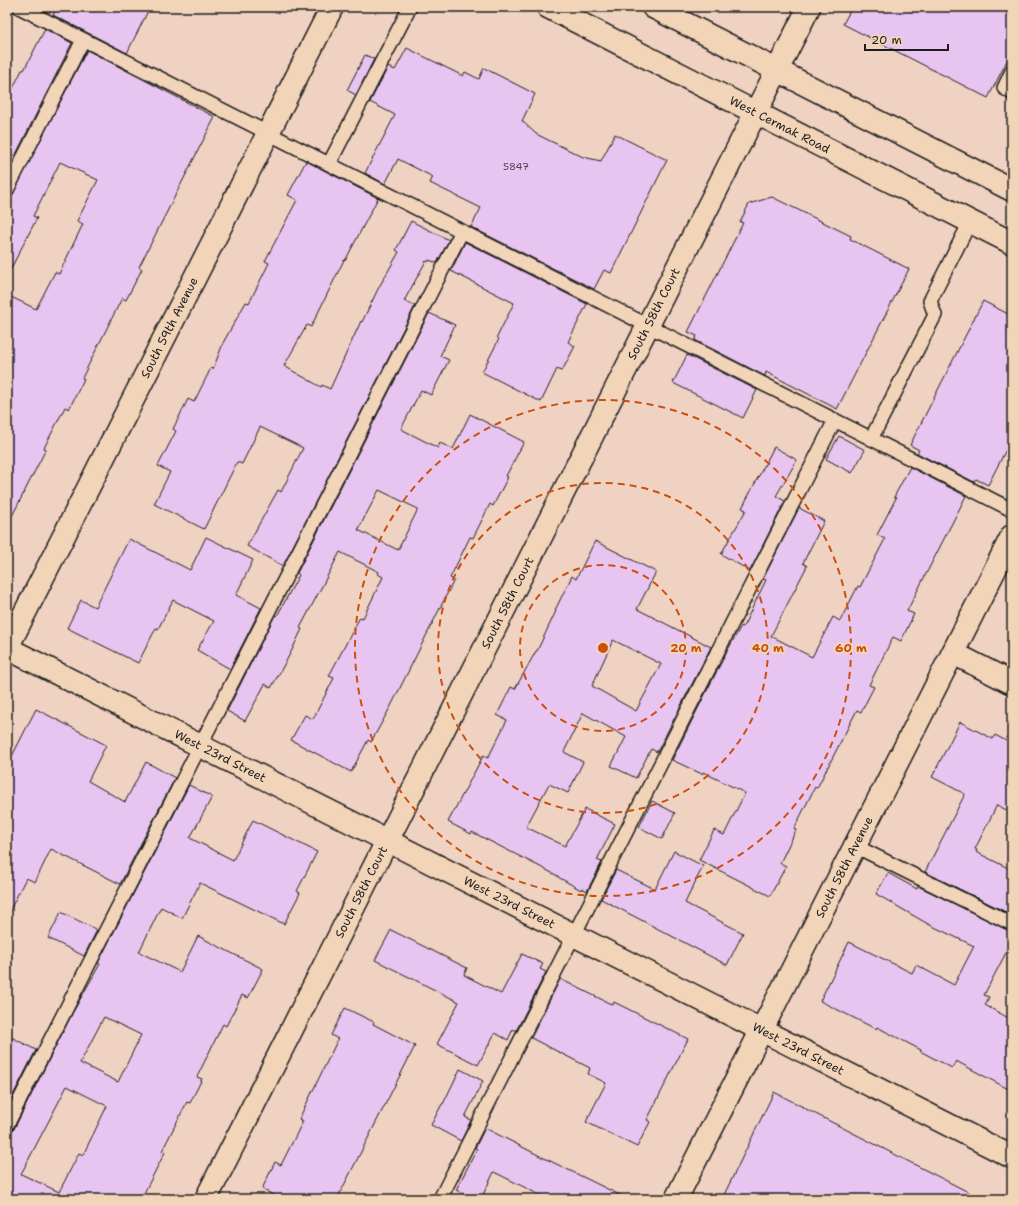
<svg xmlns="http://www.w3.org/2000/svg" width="1019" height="1206" font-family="'Shantell Sans',sans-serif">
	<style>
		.building { fill: #e8c5f1; stroke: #1c1c1c; fill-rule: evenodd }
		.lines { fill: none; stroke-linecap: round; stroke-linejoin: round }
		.service-casing { stroke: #1c1c1c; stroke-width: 16 }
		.minor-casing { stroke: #1c1c1c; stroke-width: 25 }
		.secondary-casing { stroke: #1c1c1c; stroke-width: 25 }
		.service { stroke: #f2d5b8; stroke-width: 13 }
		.minor { stroke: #f2d5b8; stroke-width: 22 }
		.secondary { stroke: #f2d5b8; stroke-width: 22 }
		.ring { fill: none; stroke: #c9500e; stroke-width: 2; stroke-dasharray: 7 5 }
		.labels { text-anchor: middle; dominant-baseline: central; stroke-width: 4; stroke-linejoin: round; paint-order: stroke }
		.number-label { font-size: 10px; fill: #4f4651 }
		.street-label { font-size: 12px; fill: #1c1c1c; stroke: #f2d5b8 }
		.centre { fill: #c9500e; stroke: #f2d5b8; stroke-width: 2 }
		.ring-label { font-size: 12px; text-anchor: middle; font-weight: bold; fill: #c9500e; stroke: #f2d5b8; stroke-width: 4; stroke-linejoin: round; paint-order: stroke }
	</style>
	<rect width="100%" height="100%" fill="#f0d2c3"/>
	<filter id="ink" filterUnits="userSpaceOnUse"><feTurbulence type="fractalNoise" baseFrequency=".025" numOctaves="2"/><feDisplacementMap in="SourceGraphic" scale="8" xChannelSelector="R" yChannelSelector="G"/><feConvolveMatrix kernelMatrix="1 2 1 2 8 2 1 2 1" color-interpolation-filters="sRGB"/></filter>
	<g filter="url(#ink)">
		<path class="building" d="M 57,7 L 150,7 L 127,53 L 53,15 Z
			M 852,7 L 1012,7 L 1012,51 L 988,98 L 843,24 Z
			M 45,29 L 72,43 L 15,156 L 7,152 L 7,100 L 22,70 L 24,70 Z
			M 407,48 L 463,76 L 465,72 L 479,79 L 484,68 L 535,94 L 522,121 L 536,134 L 583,157 L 601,161 L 615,134 L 667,160 L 611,273 L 604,270 L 594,289 L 471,227 L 481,208 L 430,183 L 433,177 L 398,159 L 385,184 L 365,173 L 395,115 L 370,102 L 388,67 L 395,70 Z
			M 87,50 L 215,117 L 139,267 L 142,269 L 126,300 L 122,298 L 82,378 L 84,379 L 69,409 L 65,407 L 44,448 L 46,449 L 7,526 L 7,295 L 36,309 L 55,272 L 59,274 L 83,224 L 77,221 L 98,180 L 60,162 L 33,216 L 37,218 L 7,276 L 7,205 Z
			M 365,55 L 374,59 L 356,95 L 347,90 Z
			M 306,161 L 378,198 L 345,261 L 344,260 L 311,327 L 307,325 L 284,366 L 321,387 L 322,385 L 330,389 L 361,321 L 362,322 L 379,287 L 399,252 L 396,250 L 411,221 L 449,240 L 437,263 L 429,260 L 428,262 L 426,261 L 404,301 L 415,306 L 283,566 L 247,546 L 278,490 L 281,492 L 303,448 L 260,427 L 242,464 L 237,462 L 204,529 L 154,504 L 170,472 L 158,466 L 176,431 L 173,429 L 188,399 L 194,402 L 211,368 L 213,369 L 224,341 L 246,302 L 249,303 L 269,263 L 265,261 L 297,200 L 288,195 Z
			M 772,197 L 851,236 L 850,239 L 909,269 L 837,409 L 766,372 L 765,376 L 695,340 L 697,336 L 688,332 L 743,223 L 740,222 L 749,204 Z
			M 465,242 L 587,304 L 568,342 L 575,346 L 562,371 L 557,369 L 541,402 L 482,372 L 499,339 L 497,337 L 514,303 L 451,271 Z
			M 983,301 L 1012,316 L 1012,438 L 988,485 L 976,479 L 974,482 L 917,453 L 919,450 L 910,445 Z
			M 429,313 L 455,325 L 440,356 L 449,360 L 431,395 L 421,390 L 401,429 L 438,448 L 440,443 L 453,449 L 470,414 L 524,442 L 506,476 L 508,477 L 493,506 L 490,504 L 473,538 L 470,537 L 450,578 L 454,580 L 391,706 L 371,742 L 368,740 L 351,772 L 291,740 L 305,715 L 313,719 L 334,678 L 329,676 L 360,617 L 363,618 L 383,577 L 378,574 L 379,572 L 340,552 L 300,628 L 302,629 L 290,654 L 271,688 L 265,684 L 245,721 L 227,711 L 275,615 L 277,616 L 299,575 L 297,573 ZM 379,490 L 418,509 L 398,550 L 358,530 Z
			M 687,355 L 757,390 L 743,418 L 673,383 Z
			M 839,436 L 865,450 L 852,473 L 826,459 Z
			M 774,447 L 797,460 L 776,496 L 785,501 L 750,571 L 721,554 L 746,510 L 742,508 Z
			M 910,467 L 966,496 L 907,611 L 914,614 L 901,641 L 893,637 L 869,685 L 874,687 L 861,712 L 857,710 L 817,788 L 815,787 L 794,829 L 796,830 L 780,863 L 786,866 L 770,896 L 699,860 L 714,830 L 724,835 L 745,793 L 703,772 L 702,774 L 672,760 L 725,655 L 741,626 L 743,627 L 766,580 L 763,579 L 799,508 L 824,521 L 803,563 L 807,566 L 771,636 L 812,657 L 833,617 L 840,621 L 858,586 L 860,587 L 885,539 L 877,535 L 896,498 L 894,497 Z
			M 206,537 L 253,560 L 236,595 L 261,608 L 230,669 L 197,650 L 214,621 L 173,600 L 158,629 L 156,628 L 138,663 L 67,628 L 81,600 L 95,607 L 129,539 L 190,570 Z
			M 595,541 L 656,572 L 637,609 L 711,647 L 657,752 L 651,749 L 636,778 L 611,766 L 626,737 L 583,713 L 564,752 L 583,762 L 568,793 L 549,784 L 526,827 L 565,846 L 585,809 L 615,824 L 597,860 L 602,862 L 587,891 L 582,888 L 581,890 L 558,877 L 558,876 L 472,832 L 471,834 L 448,822 L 483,756 L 488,758 L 507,720 L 497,715 L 511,687 L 515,689 L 536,651 L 537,651 L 556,611 L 555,610 L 572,576 L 576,579 ZM 613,640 L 661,664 L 636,711 L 592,686 Z
			M 36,709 L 106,745 L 88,781 L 125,802 L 146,762 L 175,778 L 120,884 L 51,849 L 35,882 L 26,878 L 7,916 L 7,766 Z
			M 960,722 L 993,739 L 995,735 L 1012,744 L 1012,813 L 997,805 L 975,849 L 977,850 L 976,852 L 1012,870 L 1012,915 L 925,872 L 965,794 L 932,777 Z
			M 189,785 L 212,797 L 190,838 L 233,860 L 253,820 L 317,852 L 297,891 L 300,893 L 284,924 L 200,883 L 182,918 L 161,907 L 139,952 L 180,972 L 198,936 L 263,969 L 248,998 L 242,995 L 226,1026 L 223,1024 L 197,1077 L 202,1079 L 190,1103 L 187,1102 L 162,1151 L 165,1152 L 141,1199 L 7,1199 L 7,1133 L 11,1132 L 14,1129 L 73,1012 L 100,964 L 98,963 ZM 104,1017 L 141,1035 L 118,1082 L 80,1063 ZM 67,1086 L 107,1106 L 83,1155 L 79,1153 L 59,1192 L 21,1174 Z
			M 652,801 L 675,813 L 662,839 L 639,827 Z
			M 674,851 L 703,866 L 685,903 L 743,933 L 727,965 L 601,899 L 616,870 L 655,889 Z
			M 888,873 L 917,889 L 918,886 L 1012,932 L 1012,941 L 984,995 L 989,997 L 985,1005 L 1012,1020 L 1012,1091 L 956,1061 L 952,1068 L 920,1051 L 921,1050 L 877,1027 L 876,1029 L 820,1001 L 849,942 L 912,973 L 916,965 L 954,985 L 974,946 L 928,924 L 876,894 Z
			M 61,912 L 97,930 L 84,956 L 48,938 Z
			M 391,930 L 467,968 L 464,975 L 501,994 L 522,954 L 543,964 L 540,969 L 546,972 L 516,1031 L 513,1029 L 508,1040 L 495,1033 L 478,1065 L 437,1044 L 459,1002 L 375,960 Z
			M 560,979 L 613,1005 L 614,1002 L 688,1039 L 647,1120 L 650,1122 L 637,1147 L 586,1122 L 606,1083 L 588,1074 L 590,1068 L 531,1038 Z
			M 345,1008 L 374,1022 L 373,1024 L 415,1046 L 337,1199 L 281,1199 L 262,1189 L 275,1162 L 281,1165 L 303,1121 L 299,1119 L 338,1039 L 331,1035 Z
			M 7,1035 L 36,1050 L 7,1107 Z
			M 460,1069 L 483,1081 L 465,1117 L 471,1120 L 461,1141 L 431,1125 L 442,1104 L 443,1104 Z
			M 774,1092 L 803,1107 L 802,1107 L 982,1199 L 722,1199 Z
			M 485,1128 L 538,1155 L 628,1199 L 548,1199 L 494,1172 L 481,1199 L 473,1199 L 456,1190 L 477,1149 L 475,1148 Z"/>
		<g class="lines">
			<defs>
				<path id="service" d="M 19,7 L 1012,510
					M 1012,71 L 1004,88 L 1012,93
					M 329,164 L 410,7
					M 7,190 L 83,40
					M 871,439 L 935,315 L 930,301 L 970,222
					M 855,846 L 1012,924
					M 7,1125 L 462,231
					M 440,1199 L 835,420"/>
				<g id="minor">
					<path id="s1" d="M 7,648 L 1012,1157"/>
					<path id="s2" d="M 7,648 L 332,7"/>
					<path d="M 953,653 L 1012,683"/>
					<path id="s3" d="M 206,1199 L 809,7"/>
					<path id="s4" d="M 676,1199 L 1012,536"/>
				</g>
				<g id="secondary">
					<path id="s5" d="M 548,7 L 1012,243"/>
					<path d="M 653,7 L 1012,190"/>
				</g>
			</defs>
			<use href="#service" class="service-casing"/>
			<use href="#minor" class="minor-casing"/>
			<use href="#secondary" class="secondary-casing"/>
			<use href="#service" class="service"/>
			<use href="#minor" class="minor"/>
			<use href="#secondary" class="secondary"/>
		</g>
	</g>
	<g class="ring">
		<circle cx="603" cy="648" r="83"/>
		<circle cx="603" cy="648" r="165"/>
		<circle cx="603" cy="648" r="248"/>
	</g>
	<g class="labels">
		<g class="number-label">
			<text x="516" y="166">5847</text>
		</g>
		<g class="street-label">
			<text stroke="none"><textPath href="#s5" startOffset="260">West Cermak Road</textPath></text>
			<text stroke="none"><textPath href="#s3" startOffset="992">South 58th Court</textPath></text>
			<text stroke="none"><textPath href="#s2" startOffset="359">South 59th Avenue</textPath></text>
			<text stroke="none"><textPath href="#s3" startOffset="668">South 58th Court</textPath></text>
			<text stroke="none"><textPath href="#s1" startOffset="239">West 23rd Street</textPath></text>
			<text stroke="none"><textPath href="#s4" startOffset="372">South 58th Avenue</textPath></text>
			<text stroke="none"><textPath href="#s3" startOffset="344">South 58th Court</textPath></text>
			<text stroke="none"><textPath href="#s1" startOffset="563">West 23rd Street</textPath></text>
			<text stroke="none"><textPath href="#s1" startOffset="887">West 23rd Street</textPath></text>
		</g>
	</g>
	<circle cx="603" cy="648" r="6" class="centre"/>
	<g class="ring-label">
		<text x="686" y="652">20 m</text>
		<text x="768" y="652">40 m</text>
		<text x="851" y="652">60 m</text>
	</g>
	<rect width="1019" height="1206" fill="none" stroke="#f2d5b8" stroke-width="24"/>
	<rect x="12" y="12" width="995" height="1182" fill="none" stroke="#1c1c1c" stroke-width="1.5" filter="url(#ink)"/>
	<path d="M865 44v6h83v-6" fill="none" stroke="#1c1c1c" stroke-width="2"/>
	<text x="871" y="44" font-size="12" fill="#1c1c1c" stroke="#f2d5b8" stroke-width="3" paint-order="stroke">20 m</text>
</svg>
